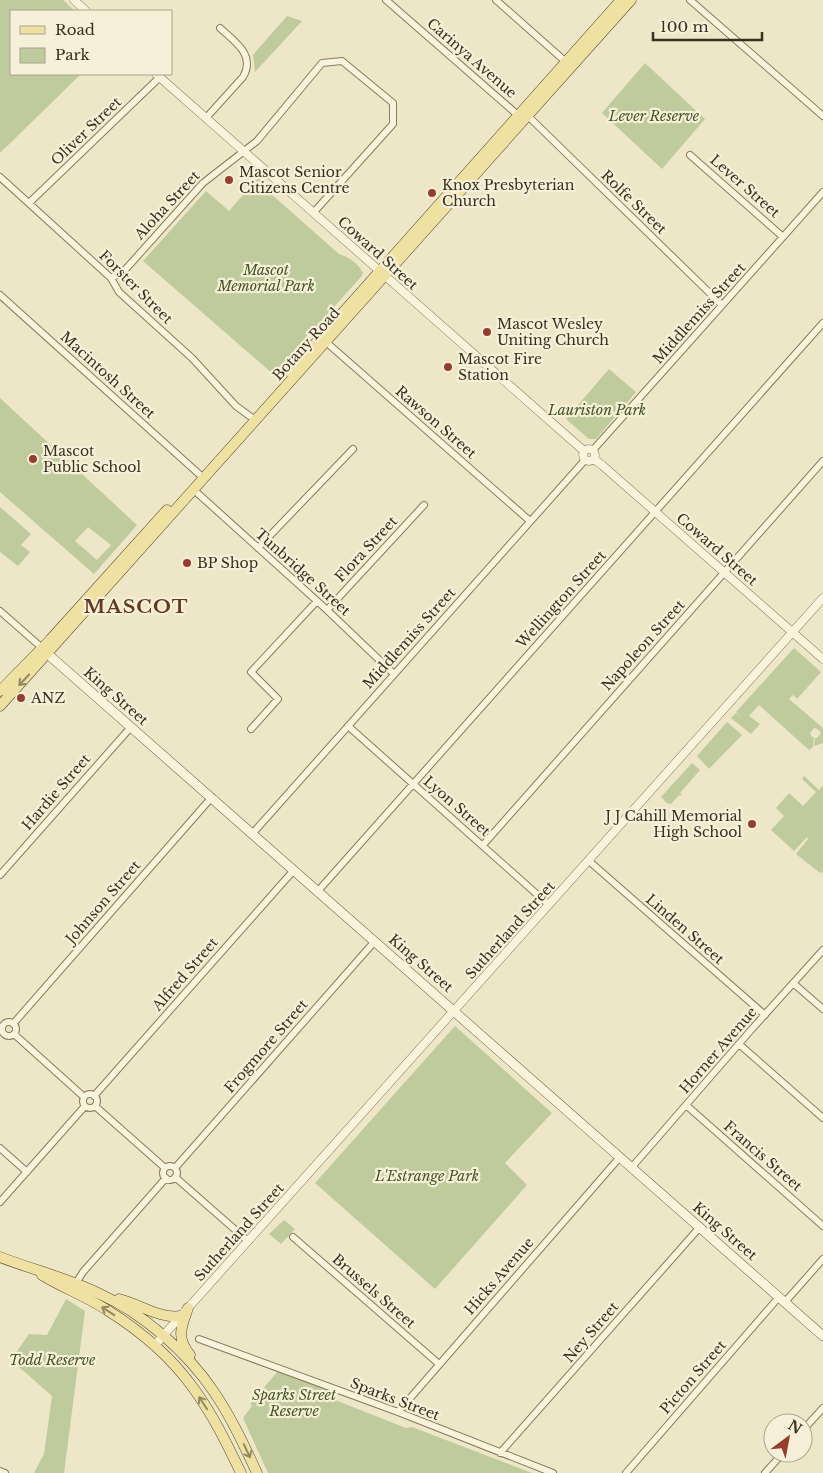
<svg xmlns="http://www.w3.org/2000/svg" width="823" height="1473" font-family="'Libre Baskerville',serif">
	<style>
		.green { fill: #bfcb9c; fill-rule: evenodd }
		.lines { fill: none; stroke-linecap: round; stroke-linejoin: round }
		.minor-casing { stroke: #887b5e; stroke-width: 8 }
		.tertiary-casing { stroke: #887b5e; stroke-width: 9 }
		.secondary-casing { stroke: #6a5c41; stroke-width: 10 }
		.primary-casing { stroke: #574831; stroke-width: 11 }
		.minor { stroke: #f8f3db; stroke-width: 6 }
		.tertiary { stroke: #f8f3db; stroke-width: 8 }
		.secondary { stroke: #f8f3db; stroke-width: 9 }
		.primary { stroke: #eee1a2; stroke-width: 10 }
		.oneway { stroke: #948862 }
		.poi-dot { fill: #953e30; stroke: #f5f0d7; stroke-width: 2 }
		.labels { text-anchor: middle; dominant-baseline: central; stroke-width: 4.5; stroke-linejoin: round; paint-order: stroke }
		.street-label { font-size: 14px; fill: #393021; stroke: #f5f0d7 }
		.park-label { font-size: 14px; font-style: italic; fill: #435528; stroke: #f5f0d7 }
		.poi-label { font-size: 14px; fill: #393021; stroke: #f5f0d7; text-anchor: start }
		.district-label { font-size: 19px; font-weight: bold; letter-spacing: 1px; fill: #643922; stroke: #f5f0d7 }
	</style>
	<rect width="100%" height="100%" fill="#ede7c8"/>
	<path class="green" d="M 0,0 L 63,0 L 75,11 L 11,11 L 11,74 L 81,74 L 0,153 Z
		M 287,16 L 302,21 L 255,72 L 253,55 Z
		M 645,63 L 705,119 L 662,169 L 602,113 Z
		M 258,178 L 264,183 L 270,193 L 339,254 C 349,257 358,263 363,273 L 361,277 L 273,374 L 143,261 L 206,191 L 229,211 Z
		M 609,369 L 636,392 L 596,439 L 589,439 L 566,419 Z
		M 0,398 L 137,525 L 94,574 L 0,492 ZM 88,527 L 111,545 L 97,560 L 75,541 Z
		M 0,507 L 31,534 L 21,545 L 30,552 L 18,566 L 0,552 Z
		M 794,648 L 821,672 L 797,699 L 793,695 L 789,699 L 823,728 L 823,743 L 814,746 L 815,738 L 817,738 L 821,733 C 820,730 817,729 814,728 L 810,733 L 812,737 L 814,737 L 813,747 L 809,750 L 759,705 L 749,716 L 760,724 L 751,734 L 731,718 L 736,713 L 742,718 L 736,712 Z
		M 727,722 L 742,735 L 709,769 L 697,756 Z
		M 692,763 L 700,770 L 680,793 L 682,794 L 680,796 L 679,795 L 671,804 L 667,803 L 661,797 Z
		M 804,776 L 819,790 L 823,785 L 823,873 L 821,872 L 820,873 L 796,854 L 808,839 L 807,837 L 794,851 L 771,830 L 784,816 L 776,808 L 789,793 L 803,806 L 816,792 L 802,779 Z
		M 455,1026 L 552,1113 L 505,1163 L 527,1185 L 435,1289 L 315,1183 Z
		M 284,1220 L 295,1229 L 281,1244 L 269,1234 Z
		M 66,1299 L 85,1311 L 64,1473 L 34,1473 L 44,1454 L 52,1396 L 11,1360 L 29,1334 L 47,1335 Z
		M 278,1371 L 337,1394 L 334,1397 L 337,1398 L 335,1400 L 406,1428 L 412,1427 L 532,1473 L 268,1473 L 243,1418 L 252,1406 L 250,1404 Z"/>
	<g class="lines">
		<defs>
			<path id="minor" d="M 386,0 L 519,116
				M 496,0 L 566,62
				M 690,0 L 823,116
				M 528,116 L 722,305
				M 206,118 L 243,77 C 256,55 235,42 220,28
				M 690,155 L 783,237
				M 0,177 L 111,278 L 119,292 L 192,358 L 236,406 L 251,417
				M 29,203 L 160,77
				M 111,278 L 124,271 L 203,183 L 257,141 L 322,63 L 342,61 L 393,103 L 393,124 L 314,212
				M 0,295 L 199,474
				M 326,342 L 530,521
				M 593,450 L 823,192
				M 194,490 L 327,610 L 394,674
				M 258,548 L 353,449
				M 327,610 L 424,505
				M 0,611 L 41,647
				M 348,726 L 549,905
				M 251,729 L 278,699 L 251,672 L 317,601
				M 253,833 L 585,460
				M 483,845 L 823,461
				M 589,861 L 765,1015
				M 0,875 L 131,727
				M 318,891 L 823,323
				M 793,983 L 823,1009
				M2 1029a7 7 0 1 1 14 0a7 7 0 1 1-14 0Z
				M 13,1024 L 212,797
				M 14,1034 L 84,1097
				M 739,1044 L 823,1118
				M83 1101a7 7 0 1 1 14 0a7 7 0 1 1-14 0Z
				M 94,1096 L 294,870
				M 686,1105 L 823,1226
				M 95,1106 L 165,1168
				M 0,1148 L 27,1172
				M163 1173a7 7 0 1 1 14 0a7 7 0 1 1-14 0Z
				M 632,1167 L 751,1030 L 823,950
				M 175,1168 L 375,941
				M 175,1177 L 248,1241
				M 0,1202 L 85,1106
				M 293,1237 L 439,1364
				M 76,1283 L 83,1272 L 166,1178
				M 785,1302 L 823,1259
				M 199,1339 L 398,1412 L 553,1473
				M 398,1412 L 620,1157
				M 803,1430 L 823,1408
				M 500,1453 L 700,1227
				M 0,1471 L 5,1473
				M 626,1473 L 779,1297
				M 765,1473 L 783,1453"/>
			<path id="tertiary" d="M 74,0 L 86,11
				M 156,74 L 584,451
				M583 455a6 6 0 1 1 12 0a6 6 0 1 1-12 0Z
				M 594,459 L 603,466 L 823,659
				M 154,1346 L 823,598"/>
			<path id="secondary" d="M 42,649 L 823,1336"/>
			<path id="primary" d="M 290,372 L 621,0
				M 0,691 L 50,640 L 167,510
				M 0,706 L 631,0
				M 0,1257 C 33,1270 68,1278 100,1294 C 144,1314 187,1352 214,1392 C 231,1417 244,1445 257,1473
				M 42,1275 C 63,1288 86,1296 107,1310 C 139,1330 172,1358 194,1389 C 213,1415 227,1444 241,1473
				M 119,1299 C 140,1304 159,1319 181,1316
				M 188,1308 C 181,1328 176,1337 190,1355"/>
		</defs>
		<use href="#minor" class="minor-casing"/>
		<use href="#tertiary" class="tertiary-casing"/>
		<use href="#secondary" class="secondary-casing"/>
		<use href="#primary" class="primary-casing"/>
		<use href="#minor" class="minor"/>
		<use href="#tertiary" class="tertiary"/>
		<use href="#secondary" class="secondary"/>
		<use href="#primary" class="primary"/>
	</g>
	<defs><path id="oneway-shaft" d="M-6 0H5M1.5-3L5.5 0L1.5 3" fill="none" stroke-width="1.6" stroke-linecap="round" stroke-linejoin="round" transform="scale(1.25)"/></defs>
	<g class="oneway">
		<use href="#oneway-shaft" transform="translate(24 680) rotate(133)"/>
		<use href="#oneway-shaft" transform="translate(108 1311) rotate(-147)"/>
		<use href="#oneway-shaft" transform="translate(203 1403) rotate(-123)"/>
		<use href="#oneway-shaft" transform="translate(247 1451) rotate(65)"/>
	</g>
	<g class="poi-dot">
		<circle cx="229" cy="180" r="5"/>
		<circle cx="432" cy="193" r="5"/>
		<circle cx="487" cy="332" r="5"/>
		<circle cx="448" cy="367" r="5"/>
		<circle cx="33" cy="459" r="5"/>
		<circle cx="187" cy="563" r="5"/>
		<circle cx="21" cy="698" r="5"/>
		<circle cx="752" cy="824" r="5"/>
	</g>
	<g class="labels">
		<g class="street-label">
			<text transform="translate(472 58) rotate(41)">Carinya Avenue</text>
			<text transform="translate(86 131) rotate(-44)">Oliver Street</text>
			<text transform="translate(745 186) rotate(41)">Lever Street</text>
			<text transform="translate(634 202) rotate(44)">Rolfe Street</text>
			<text transform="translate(167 205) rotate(-47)">Aloha Street</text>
			<text transform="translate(378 253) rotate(42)">Coward Street</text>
			<text transform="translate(136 287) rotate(45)">Forster Street</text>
			<text transform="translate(699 313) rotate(-48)">Middlemiss Street</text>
			<text transform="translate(306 344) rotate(-48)">Botany Road</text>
			<text transform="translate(108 375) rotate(42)">Macintosh Street</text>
			<text transform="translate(436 422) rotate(41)">Rawson Street</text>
			<text transform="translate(366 549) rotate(-47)">Flora Street</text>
			<text transform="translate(717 549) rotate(41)">Coward Street</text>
			<text transform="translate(303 572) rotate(42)">Tunbridge Street</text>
			<text transform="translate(561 599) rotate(-48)">Wellington Street</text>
			<text transform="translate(409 638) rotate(-48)">Middlemiss Street</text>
			<text transform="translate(643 645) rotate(-48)">Napoleon Street</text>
			<text transform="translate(116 696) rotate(41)">King Street</text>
			<text transform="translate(56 792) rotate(-49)">Hardie Street</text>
			<text transform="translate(457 806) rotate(41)">Lyon Street</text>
			<text transform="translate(103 902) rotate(-49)">Johnson Street</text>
			<text transform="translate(685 929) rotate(41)">Linden Street</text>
			<text transform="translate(510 930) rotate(-48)">Sutherland Street</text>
			<text transform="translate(421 963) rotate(41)">King Street</text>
			<text transform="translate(185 974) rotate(-49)">Alfred Street</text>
			<text transform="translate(266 1046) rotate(-49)">Frogmore Street</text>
			<text transform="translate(718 1050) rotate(-49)">Horner Avenue</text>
			<text transform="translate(763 1156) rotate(41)">Francis Street</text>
			<text transform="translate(725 1231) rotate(41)">King Street</text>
			<text transform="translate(239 1232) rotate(-48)">Sutherland Street</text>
			<text transform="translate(499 1276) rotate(-49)">Hicks Avenue</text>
			<text transform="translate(374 1291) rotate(41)">Brussels Street</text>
			<text transform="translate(591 1332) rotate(-49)">Ney Street</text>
			<text transform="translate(693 1377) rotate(-49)">Picton Street</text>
			<text transform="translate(395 1399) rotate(21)">Sparks Street</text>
		</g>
		<g class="park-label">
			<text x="654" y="116">Lever Reserve</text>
			<text x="266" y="270">Mascot<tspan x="266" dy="16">Memorial Park</tspan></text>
			<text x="597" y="410">Lauriston Park</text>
			<text x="427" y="1176">L'Estrange Park</text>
			<text x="52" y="1360">Todd Reserve</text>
			<text x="294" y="1395">Sparks Street<tspan x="294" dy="16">Reserve</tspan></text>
		</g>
		<g class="poi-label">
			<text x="239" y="172">Mascot Senior<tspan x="239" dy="16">Citizens Centre</tspan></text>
			<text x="442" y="185">Knox Presbyterian<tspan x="442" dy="16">Church</tspan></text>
			<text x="497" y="324">Mascot Wesley<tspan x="497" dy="16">Uniting Church</tspan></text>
			<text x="458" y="359">Mascot Fire<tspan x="458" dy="16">Station</tspan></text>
			<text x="43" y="451">Mascot<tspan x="43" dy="16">Public School</tspan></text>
			<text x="197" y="563">BP Shop</text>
			<text x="31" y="698">ANZ</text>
			<text x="742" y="816" text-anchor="end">J J Cahill Memorial<tspan x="742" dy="16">High School</tspan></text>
		</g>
		<g class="district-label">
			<text x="136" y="606">MASCOT</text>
		</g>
	</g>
	<rect x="10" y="10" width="162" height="65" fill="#f5f0d7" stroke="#aaa38e"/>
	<rect x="20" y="26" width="25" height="8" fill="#eee1a2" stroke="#aaa38e"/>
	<text x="55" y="35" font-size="15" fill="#393021">Road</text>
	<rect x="20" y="48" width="25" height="15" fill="#bfcb9c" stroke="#aaa38e"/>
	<text x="55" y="60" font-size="15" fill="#393021">Park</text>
	<g transform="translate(788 1438) rotate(32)"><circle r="24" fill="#f5f0d7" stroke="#aaa38e"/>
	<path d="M0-4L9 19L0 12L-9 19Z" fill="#953e30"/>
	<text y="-8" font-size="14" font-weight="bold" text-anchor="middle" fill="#393021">N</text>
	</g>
	<path d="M653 32v8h109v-8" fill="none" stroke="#393021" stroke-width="2.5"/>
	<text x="660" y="32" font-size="15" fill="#393021" stroke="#f5f0d7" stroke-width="4" paint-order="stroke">100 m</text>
</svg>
